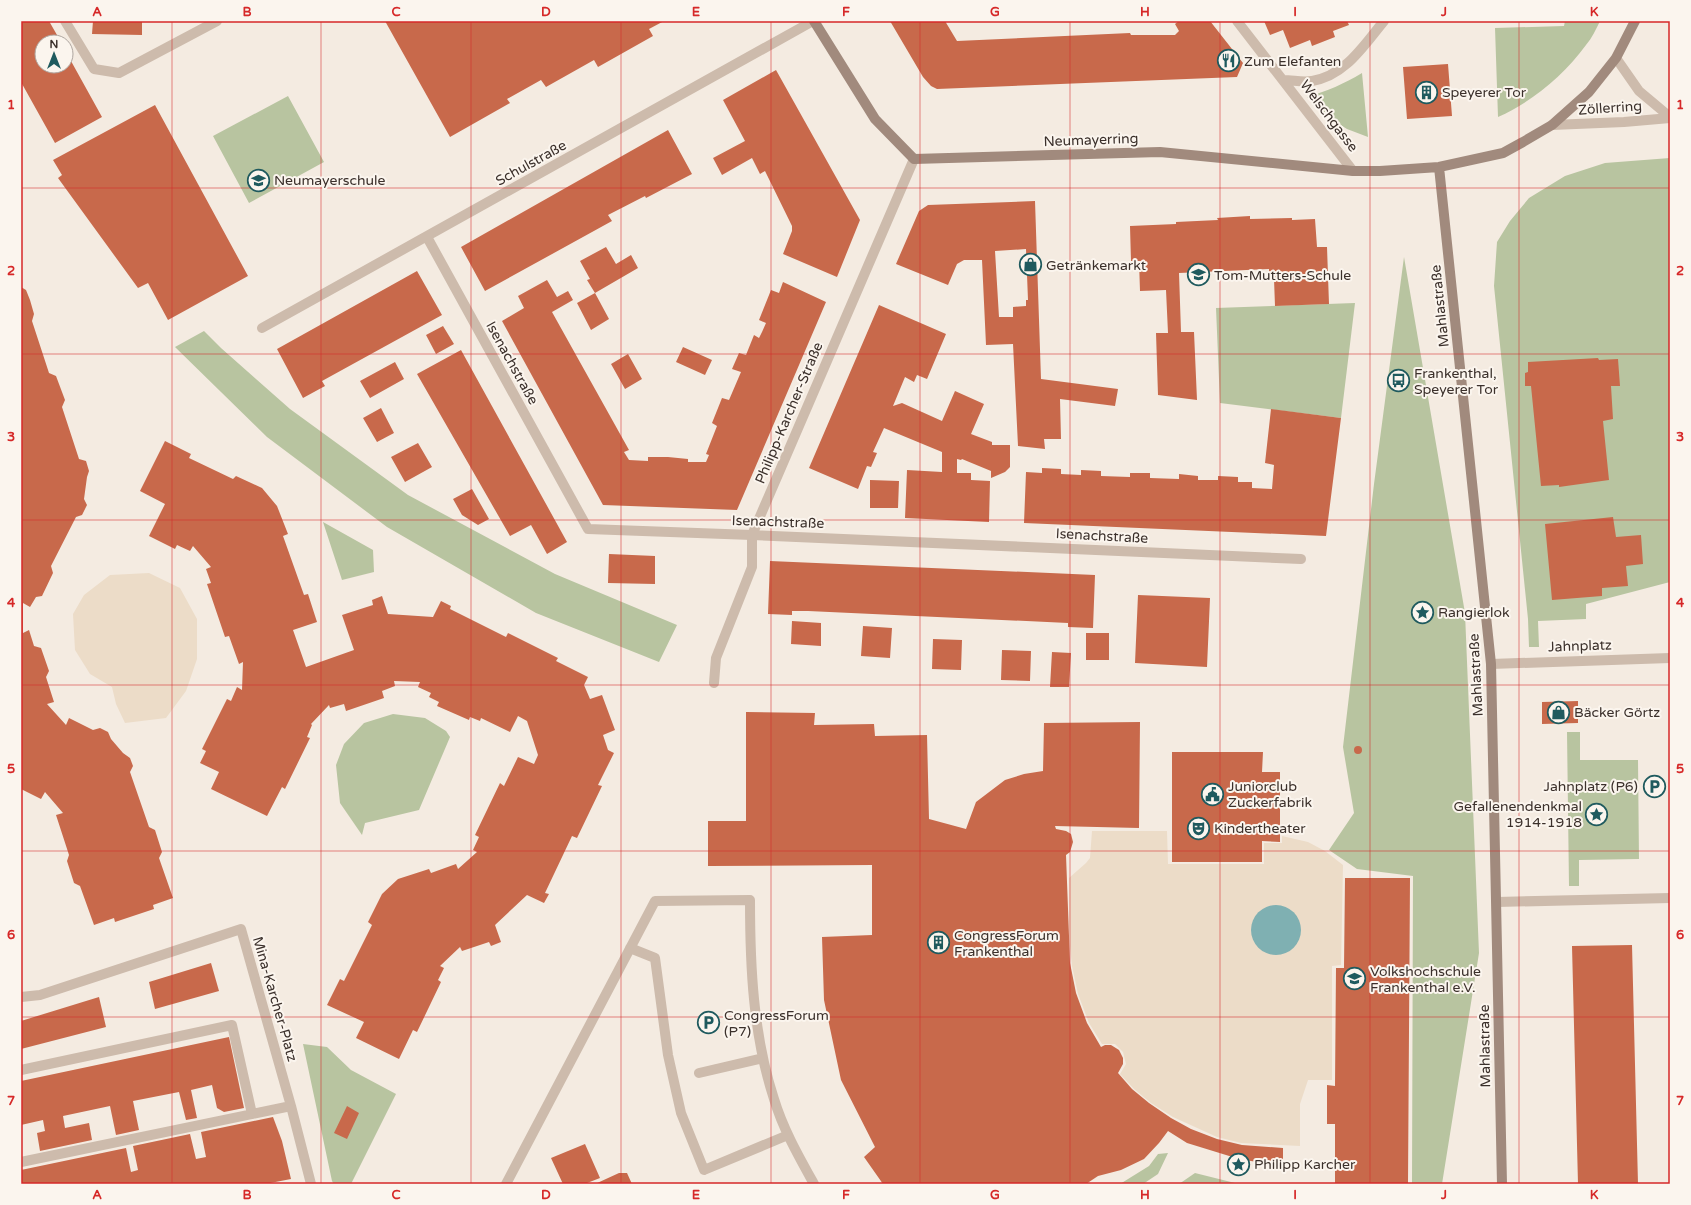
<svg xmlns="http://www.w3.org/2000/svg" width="1691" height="1205" font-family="'Varela Round',sans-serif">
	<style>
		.green { fill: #b8c4a0 }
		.plaza { fill: #ecdcc8 }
		.water { fill: #7fb0b2 }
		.building { fill: #c8694b; fill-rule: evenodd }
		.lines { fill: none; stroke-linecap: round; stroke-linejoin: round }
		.lane { stroke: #cdbbac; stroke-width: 10 }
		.street { stroke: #cdbbac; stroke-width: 10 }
		.secondary { stroke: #a18a7d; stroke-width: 10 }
		.grid { fill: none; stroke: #d62828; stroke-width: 1; stroke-opacity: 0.55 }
		.labels { text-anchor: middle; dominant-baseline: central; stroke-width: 4; stroke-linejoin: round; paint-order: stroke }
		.poi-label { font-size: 14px; fill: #3b302b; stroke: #fbf5ee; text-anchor: start }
		.street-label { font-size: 14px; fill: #3b302b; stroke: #fbf5ee }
		.neatline { fill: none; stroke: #d62828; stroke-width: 1.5 }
		.grid-label { font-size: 13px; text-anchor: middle; font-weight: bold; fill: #d62828 }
	</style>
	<rect width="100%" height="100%" fill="#f4ebe1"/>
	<path class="green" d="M 1565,21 L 1600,21 C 1596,29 1592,38 1586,45 C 1563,76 1533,101 1498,117 L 1495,28 L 1564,26 Z
		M 1362,73 L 1368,137 L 1347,129 L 1325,115 L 1307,97 C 1327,91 1344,84 1362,73 Z
		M 288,96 L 324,162 L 249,203 L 213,136 Z
		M 1670,158 L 1670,582 L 1586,604 L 1586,619 L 1538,621 L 1539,647 L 1529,647 L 1528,619 L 1494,286 L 1497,242 L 1510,221 L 1529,198 L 1565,176 L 1605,163 Z
		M 1404,257 L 1465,613 L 1479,953 L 1442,1184 L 1412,1184 L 1413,876 L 1357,869 L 1329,850 L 1354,813 L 1343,747 L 1374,484 Z
		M 1355,303 L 1341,418 L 1220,403 L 1216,308 Z
		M 204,331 L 221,348 L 290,409 L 408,495 L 555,574 L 677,625 L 659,662 L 536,613 L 387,527 L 267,437 L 175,347 Z
		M 323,522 L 373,550 L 374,572 L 342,580 Z
		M 393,714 L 425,718 L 446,731 L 450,737 L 419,810 L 365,823 L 362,835 L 340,803 L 336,765 L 344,744 L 364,723 Z
		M 1567,732 L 1580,732 L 1580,760 L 1638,760 L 1639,859 L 1579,860 L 1579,886 L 1569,886 Z
		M 303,1044 L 327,1047 L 351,1070 L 396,1094 L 351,1184 L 334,1184 L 332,1181 Z
		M 1168,1153 L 1158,1174 L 1143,1184 L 1120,1184 L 1149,1166 L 1158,1154 Z
		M 1195,1173 L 1239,1184 L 1179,1184 Z"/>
	<path class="plaza" d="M 149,573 L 180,588 L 197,619 L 197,659 L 186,691 L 166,718 L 125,723 L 116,704 L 112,687 L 90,674 L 75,650 L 73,614 L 84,595 L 110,575 Z
		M 1092,831 L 1167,831 L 1168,864 L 1264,864 L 1264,843 L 1282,843 L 1282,836 L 1308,842 L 1325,851 L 1343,865 L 1341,965 L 1332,966 L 1332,1080 L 1308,1080 L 1300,1104 L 1300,1146 L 1241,1143 L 1217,1137 L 1173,1117 L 1151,1103 L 1134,1089 L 1120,1074 L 1126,1064 L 1123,1052 L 1115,1044 L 1102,1044 L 1089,1023 L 1078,994 L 1072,966 L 1069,936 L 1069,878 L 1086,863 L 1090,858 Z"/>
	<path class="water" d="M1251 930a25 25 0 1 1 50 0a25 25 0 1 1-50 0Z"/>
	<path class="building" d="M 21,21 L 49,21 L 61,42 L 42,42 L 42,66 L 66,66 L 66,52 L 102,117 L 55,143 L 21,82 Z
		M 93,21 L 142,21 L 142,35 L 92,34 Z
		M 385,21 L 664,21 L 649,29 L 653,36 L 598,67 L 594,60 L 546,87 L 541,80 L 507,99 L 510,103 L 450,137 Z
		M 890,21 L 945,21 L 957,41 L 1130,33 L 1131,35 L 1175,35 L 1179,31 L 1175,24 L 1179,21 L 1210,21 L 1243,63 L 1237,77 L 937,89 L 931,86 L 923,77 Z
		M 1264,21 L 1347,21 L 1349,25 L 1333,31 L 1335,37 L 1312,46 L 1310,40 L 1290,48 L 1283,30 L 1270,35 Z
		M 1448,64 L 1452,116 L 1407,119 L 1403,67 Z
		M 776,70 L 860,220 L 837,277 L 783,254 L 792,231 L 792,226 L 765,171 L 760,174 L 752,158 L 722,175 L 713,158 L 745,141 L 723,100 Z
		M 155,105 L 248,276 L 168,320 L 148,283 L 138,288 L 58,178 L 62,175 L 53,160 Z
		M 668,130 L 692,174 L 646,198 L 645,196 L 608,215 L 612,221 L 485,291 L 461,247 Z
		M 1035,201 L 1041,379 L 1118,389 L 1115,406 L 1060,399 L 1061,439 L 1044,439 L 1045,449 L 1018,446 L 1013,344 L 986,345 L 982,260 L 964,260 L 957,264 L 948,285 L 896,264 L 919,211 L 928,205 ZM 1026,249 L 1028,300 L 1026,300 L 1026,306 L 1013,307 L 1013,317 L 999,317 L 995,251 Z
		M 1250,216 L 1250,219 L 1292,218 L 1292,220 L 1315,219 L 1317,247 L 1327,247 L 1329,304 L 1275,306 L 1274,279 L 1269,279 L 1269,269 L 1179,273 L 1181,332 L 1194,332 L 1197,400 L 1158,395 L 1156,333 L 1168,333 L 1166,290 L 1140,291 L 1139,261 L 1131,261 L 1130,226 L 1176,224 L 1176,222 L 1218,220 L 1217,218 Z
		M 606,247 L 616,264 L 631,255 L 638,268 L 595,293 L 587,280 L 590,279 L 580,261 Z
		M 417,271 L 442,315 L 322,381 L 325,386 L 303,398 L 277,349 Z
		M 547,280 L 557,297 L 568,291 L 573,300 L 552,312 L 629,450 L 624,452 L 629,460 L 648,461 L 648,457 L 668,457 L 688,459 L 688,462 L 706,462 L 709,455 L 706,454 L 717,426 L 712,423 L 722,398 L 729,400 L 741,372 L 732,369 L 739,353 L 746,355 L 754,335 L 759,338 L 762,332 L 766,323 L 759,320 L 771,290 L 779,293 L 783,282 L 826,302 L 737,510 L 603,505 L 502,321 L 524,308 L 518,296 Z
		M 21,287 L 26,290 L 30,300 L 34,314 L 32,321 L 49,373 L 56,376 L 65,400 L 62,407 L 79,459 L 86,461 L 89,471 L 87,477 L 84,499 L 87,505 L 82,515 L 76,517 L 51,566 L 53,573 L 42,596 L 36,597 L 30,607 L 23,603 L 23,633 L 29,630 L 34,646 L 41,648 L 49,671 L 46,677 L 54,702 L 47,704 L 66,725 L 69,718 L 93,730 L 100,728 L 108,732 L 111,739 L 123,753 L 130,758 L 133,766 L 130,772 L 149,827 L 155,830 L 162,852 L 159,858 L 173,898 L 153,905 L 154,909 L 115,922 L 114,918 L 94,925 L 80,886 L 74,883 L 67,861 L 69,855 L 56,815 L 63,813 L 45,792 L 41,799 L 21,789 Z
		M 595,293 L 609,319 L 591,330 L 577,303 Z
		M 879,305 L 946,334 L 927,379 L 917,375 L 914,382 L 905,377 L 893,406 L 902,403 L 942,421 L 955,391 L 984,404 L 971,434 L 992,442 L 992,445 L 1010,445 L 1010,467 L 1005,472 L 991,478 L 991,471 L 962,459 L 961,460 L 957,459 L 957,473 L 971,473 L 971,480 L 990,481 L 989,522 L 905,518 L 907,470 L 942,472 L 942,452 L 884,428 L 873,452 L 877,453 L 871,467 L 867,466 L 858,489 L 809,468 Z
		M 443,326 L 454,344 L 436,354 L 426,335 Z
		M 683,347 L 712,360 L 705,375 L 676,362 Z
		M 461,350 L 567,542 L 547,554 L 531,525 L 510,536 L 417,374 Z
		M 628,354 L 642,379 L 625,389 L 611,364 Z
		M 1598,358 L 1599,360 L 1618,359 L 1620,386 L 1611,386 L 1613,419 L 1603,421 L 1609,480 L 1559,487 L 1559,485 L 1541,486 L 1531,386 L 1525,386 L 1525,373 L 1528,372 L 1528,362 Z
		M 395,362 L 404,379 L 370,398 L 360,381 Z
		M 381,408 L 394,433 L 377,442 L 363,418 Z
		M 1271,409 L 1341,418 L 1326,536 L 1024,523 L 1026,472 L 1042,473 L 1042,468 L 1061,469 L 1061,474 L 1081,475 L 1081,470 L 1101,471 L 1101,476 L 1130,477 L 1130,473 L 1150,473 L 1150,478 L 1179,479 L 1179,474 L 1198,476 L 1198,480 L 1218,480 L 1218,476 L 1238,477 L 1238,482 L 1252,482 L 1252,488 L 1272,489 L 1274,465 L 1265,463 Z
		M 165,441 L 191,454 L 189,458 L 233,479 L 236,476 L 262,488 L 277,506 L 288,534 L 283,536 L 304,595 L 308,594 L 317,622 L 293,630 L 306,667 L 354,650 L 342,615 L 373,605 L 372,600 L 382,596 L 388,614 L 433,617 L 441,601 L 451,606 L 450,609 L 506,637 L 508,633 L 558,658 L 556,661 L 588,677 L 584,685 L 590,699 L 602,695 L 615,730 L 603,735 L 608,750 L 614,753 L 598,785 L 602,786 L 577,838 L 572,836 L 545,893 L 549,894 L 544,903 L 527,895 L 495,925 L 501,942 L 491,946 L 489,942 L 462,951 L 460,947 L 440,966 L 444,968 L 438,980 L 441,982 L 417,1032 L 413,1030 L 399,1059 L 356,1038 L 364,1022 L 327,1005 L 340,979 L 344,981 L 372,925 L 368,922 L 382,894 L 398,879 L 429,869 L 431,873 L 456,864 L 458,869 L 477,852 L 473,850 L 479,837 L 475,835 L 500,783 L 504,786 L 518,757 L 534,764 L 538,755 L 527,721 L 518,716 L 510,732 L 481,718 L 480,721 L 470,717 L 469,720 L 437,706 L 439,702 L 429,697 L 431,693 L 418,687 L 420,682 L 394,681 L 395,686 L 382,691 L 384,698 L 346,711 L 344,704 L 330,708 L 329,705 L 311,724 L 312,725 L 307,737 L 310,738 L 285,789 L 282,787 L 267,816 L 211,789 L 219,772 L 200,763 L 206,751 L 202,749 L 227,699 L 231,701 L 237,687 L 242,690 L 243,662 L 239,664 L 229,636 L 225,637 L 207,584 L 211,583 L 206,569 L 211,567 L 193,546 L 190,551 L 177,545 L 175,549 L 149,536 L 165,504 L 140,491 Z
		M 418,443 L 432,467 L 405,482 L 391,457 Z
		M 870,480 L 899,481 L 898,508 L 870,508 Z
		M 472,489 L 489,519 L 478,525 L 462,515 L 453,499 Z
		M 1613,517 L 1616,537 L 1641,535 L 1643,564 L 1626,566 L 1628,586 L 1602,588 L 1602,596 L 1552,600 L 1545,524 Z
		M 609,554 L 655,556 L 655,584 L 608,583 Z
		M 770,561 L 1095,575 L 1093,628 L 1068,627 L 1068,623 L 808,611 L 792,611 L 792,615 L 768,614 Z
		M 1138,595 L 1210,598 L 1207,667 L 1135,663 Z
		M 792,621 L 821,623 L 821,646 L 791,644 Z
		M 863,626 L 892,628 L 890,658 L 861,656 Z
		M 1086,633 L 1109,633 L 1109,660 L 1086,660 Z
		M 933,639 L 962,640 L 961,670 L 932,669 Z
		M 1002,650 L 1031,651 L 1030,681 L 1001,680 Z
		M 1052,652 L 1071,653 L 1069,687 L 1050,687 Z
		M 1578,701 L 1578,723 L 1542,724 L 1542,702 Z
		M 746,712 L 815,713 L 814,725 L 874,724 L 875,736 L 927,735 L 929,819 L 966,829 L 976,802 L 1005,780 L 1024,774 L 1043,771 L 1044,723 L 1140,722 L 1139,828 L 1055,826 L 1056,829 L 1066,831 L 1071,834 L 1073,842 L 1070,852 L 1066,855 L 1070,963 L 1076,993 L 1087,1023 L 1101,1047 L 1105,1045 L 1111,1045 L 1119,1050 L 1123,1058 L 1123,1064 L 1118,1073 L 1132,1089 L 1149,1103 L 1171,1118 L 1191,1129 L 1217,1139 L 1242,1145 L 1283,1148 L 1283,1163 L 1263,1163 L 1239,1159 L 1187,1143 L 1168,1131 L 1159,1143 L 1144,1159 L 1121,1170 L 1098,1176 L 1086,1184 L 883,1184 L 864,1157 L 875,1147 L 841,1080 L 824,1000 L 822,937 L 872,935 L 872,865 L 708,866 L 708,821 L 746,821 Z
		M1354 750a4 4 0 1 1 8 0a4 4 0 1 1-8 0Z
		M 1172,752 L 1263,752 L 1262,772 L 1280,772 L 1280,842 L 1262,841 L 1262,862 L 1172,862 Z
		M 1345,878 L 1410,878 L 1408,1184 L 1335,1184 L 1335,1124 L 1327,1124 L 1327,1085 L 1335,1086 L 1336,968 L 1344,968 Z
		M 1632,945 L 1638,1184 L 1578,1184 L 1572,946 Z
		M 211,963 L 219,991 L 155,1009 L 149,982 Z
		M 99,997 L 106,1027 L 21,1049 L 21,1021 Z
		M 229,1037 L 244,1108 L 224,1112 L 217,1108 L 212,1085 L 191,1090 L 197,1118 L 186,1120 L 179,1092 L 133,1101 L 139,1130 L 116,1135 L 110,1106 L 63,1116 L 65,1128 L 89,1123 L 92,1140 L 40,1151 L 37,1133 L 45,1131 L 43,1120 L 21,1125 L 21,1081 Z
		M 347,1106 L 359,1113 L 347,1139 L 334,1133 Z
		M 273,1117 L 282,1141 L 291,1179 L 265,1184 L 21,1184 L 21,1170 L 126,1148 L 131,1172 L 138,1170 L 133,1146 L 190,1134 L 196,1159 L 206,1157 L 201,1132 Z
		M 585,1144 L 600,1178 L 587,1183 L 589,1184 L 563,1184 L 551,1158 Z
		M 619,1173 L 627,1173 L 632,1184 L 595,1184 Z"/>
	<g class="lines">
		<path class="lane" d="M 65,21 L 94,69 L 119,73 L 217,21
			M 714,683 L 716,658 L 752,567 L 752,535
			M 630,948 L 655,958 L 668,1055 L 681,1113 L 704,1170 L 788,1135
			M 21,997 L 40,995 L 241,929 L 291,1106 L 311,1184
			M 21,1070 L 232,1025 L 252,1114
			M 699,1073 L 763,1058
			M 21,1162 L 291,1106
			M 506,1184 L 655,901 L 750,900 C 750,966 753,1035 774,1099 C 783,1129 799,1157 814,1184"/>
		<path class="street" d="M 1237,21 L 1353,171
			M 1616,58 L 1639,91 L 1670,117
			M 1284,80 C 1293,80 1303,83 1312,81 C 1345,76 1364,45 1384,21
			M 1552,125 L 1624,122 L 1670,118
			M 427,237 L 588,529 L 752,535 L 1301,559
			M 262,328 L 813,21
			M 752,535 L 914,159
			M 1491,664 L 1670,658
			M 1497,902 L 1670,898"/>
		<path class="secondary" d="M 814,21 L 875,119 L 914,159 L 1160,152 L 1353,171 L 1380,171 L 1439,167 L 1503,153 L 1523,142 L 1552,125 L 1589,92 L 1616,58 L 1635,21
			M 1439,167 L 1491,664 L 1502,1184"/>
	</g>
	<path class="grid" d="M 172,21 L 172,1184M 321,21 L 321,1184M 471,21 L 471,1184M 621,21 L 621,1184M 771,21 L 771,1184M 920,21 L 920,1184M 1070,21 L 1070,1184M 1220,21 L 1220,1184M 1370,21 L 1370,1184M 1519,21 L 1519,1184M 21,188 L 1670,188M 21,354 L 1670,354M 21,520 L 1670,520M 21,685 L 1670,685M 21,851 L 1670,851M 21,1017 L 1670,1017"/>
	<defs>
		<symbol id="restaurant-ring" viewBox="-11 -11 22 22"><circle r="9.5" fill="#fbf5ee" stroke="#1f5a5e" stroke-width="1.5"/><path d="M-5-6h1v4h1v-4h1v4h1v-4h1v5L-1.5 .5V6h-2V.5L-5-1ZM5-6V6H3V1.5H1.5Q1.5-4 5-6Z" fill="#1f5a5e"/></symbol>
		<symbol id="building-ring" viewBox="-11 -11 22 22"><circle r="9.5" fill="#fbf5ee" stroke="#1f5a5e" stroke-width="1.5"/><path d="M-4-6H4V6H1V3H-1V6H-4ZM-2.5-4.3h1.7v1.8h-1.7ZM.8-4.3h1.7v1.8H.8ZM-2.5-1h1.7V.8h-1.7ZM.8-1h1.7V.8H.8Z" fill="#1f5a5e"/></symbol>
		<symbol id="school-ring" viewBox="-11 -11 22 22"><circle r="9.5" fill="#fbf5ee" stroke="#1f5a5e" stroke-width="1.5"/><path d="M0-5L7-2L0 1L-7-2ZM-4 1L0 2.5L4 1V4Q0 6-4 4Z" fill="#1f5a5e"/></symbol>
		<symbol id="shop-ring" viewBox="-11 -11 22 22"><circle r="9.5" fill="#fbf5ee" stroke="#1f5a5e" stroke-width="1.5"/><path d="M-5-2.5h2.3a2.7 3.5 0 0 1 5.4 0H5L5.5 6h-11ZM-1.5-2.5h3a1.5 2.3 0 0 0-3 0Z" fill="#1f5a5e"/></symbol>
		<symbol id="bus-ring" viewBox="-11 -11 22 22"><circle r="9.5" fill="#fbf5ee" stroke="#1f5a5e" stroke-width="1.5"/><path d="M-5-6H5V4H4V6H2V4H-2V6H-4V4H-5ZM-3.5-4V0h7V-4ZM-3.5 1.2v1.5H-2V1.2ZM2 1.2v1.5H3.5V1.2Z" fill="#1f5a5e"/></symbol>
		<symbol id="sight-ring" viewBox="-11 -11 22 22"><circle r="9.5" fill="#fbf5ee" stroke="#1f5a5e" stroke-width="1.5"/><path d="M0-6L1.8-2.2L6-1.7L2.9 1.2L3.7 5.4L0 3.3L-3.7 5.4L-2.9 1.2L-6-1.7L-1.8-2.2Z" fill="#1f5a5e"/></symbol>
		<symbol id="parking-ring" viewBox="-11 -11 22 22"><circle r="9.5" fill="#fbf5ee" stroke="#1f5a5e" stroke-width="1.5"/><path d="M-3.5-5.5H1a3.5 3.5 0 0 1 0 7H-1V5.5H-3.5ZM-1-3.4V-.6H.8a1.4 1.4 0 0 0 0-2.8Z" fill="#1f5a5e"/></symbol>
		<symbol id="civic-ring" viewBox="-11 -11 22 22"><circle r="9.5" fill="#fbf5ee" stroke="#1f5a5e" stroke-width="1.5"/><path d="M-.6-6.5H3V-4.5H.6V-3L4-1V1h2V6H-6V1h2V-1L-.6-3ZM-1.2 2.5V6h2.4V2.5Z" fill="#1f5a5e"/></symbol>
		<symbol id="theatre-ring" viewBox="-11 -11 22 22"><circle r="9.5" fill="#fbf5ee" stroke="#1f5a5e" stroke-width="1.5"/><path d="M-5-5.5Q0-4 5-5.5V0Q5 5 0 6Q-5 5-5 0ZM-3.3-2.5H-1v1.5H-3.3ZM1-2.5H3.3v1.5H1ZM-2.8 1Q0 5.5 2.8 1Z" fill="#1f5a5e"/></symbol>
		<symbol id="university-ring" viewBox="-11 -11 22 22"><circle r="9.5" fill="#fbf5ee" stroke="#1f5a5e" stroke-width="1.5"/><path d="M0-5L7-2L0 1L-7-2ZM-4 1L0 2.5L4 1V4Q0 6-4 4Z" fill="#1f5a5e"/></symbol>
	</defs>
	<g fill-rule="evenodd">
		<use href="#restaurant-ring" x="1216" y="48" width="25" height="25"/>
		<use href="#building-ring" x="1414" y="80" width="25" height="25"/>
		<use href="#school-ring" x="246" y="168" width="25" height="25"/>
		<use href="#shop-ring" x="1018" y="252" width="25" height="25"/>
		<use href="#school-ring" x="1186" y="262" width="25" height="25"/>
		<use href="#bus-ring" x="1386" y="368" width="25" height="25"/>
		<use href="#sight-ring" x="1410" y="600" width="25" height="25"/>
		<use href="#shop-ring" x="1546" y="700" width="25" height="25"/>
		<use href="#parking-ring" x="1642" y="774" width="25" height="25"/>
		<use href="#civic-ring" x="1200" y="782" width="25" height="25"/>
		<use href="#sight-ring" x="1584" y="802" width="25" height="25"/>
		<use href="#theatre-ring" x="1186" y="816" width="25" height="25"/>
		<use href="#building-ring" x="926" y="930" width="25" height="25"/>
		<use href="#university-ring" x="1342" y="966" width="25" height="25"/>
		<use href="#parking-ring" x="696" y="1010" width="25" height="25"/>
		<use href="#sight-ring" x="1226" y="1152" width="25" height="25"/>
	</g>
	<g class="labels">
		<g class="poi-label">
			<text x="1244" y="61">Zum Elefanten</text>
			<text x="1442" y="92">Speyerer Tor</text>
			<text x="274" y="180">Neumayerschule</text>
			<text x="1046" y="265">Getränkemarkt</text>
			<text x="1214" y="275">Tom-Mutters-Schule</text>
			<text x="1414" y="373">Frankenthal,<tspan x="1414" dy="16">Speyerer Tor</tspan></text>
			<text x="1438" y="612">Rangierlok</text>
			<text x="1574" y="712">Bäcker Görtz</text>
			<text x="1228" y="786">Juniorclub<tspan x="1228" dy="16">Zuckerfabrik</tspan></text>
			<text x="1638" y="786" text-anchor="end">Jahnplatz (P6)</text>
			<text x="1582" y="806" text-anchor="end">Gefallenendenkmal<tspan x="1582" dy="16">1914-1918</tspan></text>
			<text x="1214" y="828">Kindertheater</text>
			<text x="954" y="935">CongressForum<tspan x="954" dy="16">Frankenthal</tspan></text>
			<text x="1370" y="971">Volkshochschule<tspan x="1370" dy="16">Frankenthal e.V.</tspan></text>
			<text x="724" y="1015">CongressForum<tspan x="724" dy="16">(P7)</tspan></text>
			<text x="1254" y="1164">Philipp Karcher</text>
		</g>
		<g class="street-label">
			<text transform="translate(1610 108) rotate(-4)">Zöllerring</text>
			<text transform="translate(1329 116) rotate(53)">Welschgasse</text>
			<text transform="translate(1091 140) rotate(-2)">Neumayerring</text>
			<text transform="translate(531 163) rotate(-29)">Schulstraße</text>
			<text transform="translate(1440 306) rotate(-96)">Mahlastraße</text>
			<text transform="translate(512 363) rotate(61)">Isenachstraße</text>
			<text transform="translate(789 413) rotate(-67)">Philipp-Karcher-Straße</text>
			<text transform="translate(778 522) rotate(2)">Isenachstraße</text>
			<text transform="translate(1102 536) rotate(3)">Isenachstraße</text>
			<text transform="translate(1580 646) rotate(-2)">Jahnplatz</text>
			<text transform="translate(1476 675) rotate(-93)">Mahlastraße</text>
			<text transform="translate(275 999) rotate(74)">Mina-Karcher-Platz</text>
			<text transform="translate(1485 1046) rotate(-91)">Mahlastraße</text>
		</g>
	</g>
	<rect width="1691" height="1205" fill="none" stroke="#fbf5ee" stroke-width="44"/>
	<g transform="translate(54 54)"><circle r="19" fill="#fbf5ee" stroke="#aea6a0"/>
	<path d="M0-3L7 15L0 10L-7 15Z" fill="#1f5a5e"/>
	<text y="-6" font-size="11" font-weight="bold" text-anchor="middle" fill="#3b302b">N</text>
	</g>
	<rect x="22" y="22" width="1647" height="1161" class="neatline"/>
	<g class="grid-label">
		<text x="97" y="16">A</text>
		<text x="247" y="16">B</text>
		<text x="396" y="16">C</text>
		<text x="546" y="16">D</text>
		<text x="696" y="16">E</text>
		<text x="846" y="16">F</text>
		<text x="995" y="16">G</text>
		<text x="1145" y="16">H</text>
		<text x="1295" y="16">I</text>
		<text x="1444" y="16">J</text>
		<text x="1594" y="16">K</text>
		<text x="11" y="109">1</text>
		<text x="1680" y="109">1</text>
		<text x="11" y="275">2</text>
		<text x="1680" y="275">2</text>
		<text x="11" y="441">3</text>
		<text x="1680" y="441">3</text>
		<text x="11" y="607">4</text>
		<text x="1680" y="607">4</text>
		<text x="11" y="773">5</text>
		<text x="1680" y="773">5</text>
		<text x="11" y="939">6</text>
		<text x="1680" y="939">6</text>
		<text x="11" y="1105">7</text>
		<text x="1680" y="1105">7</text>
		<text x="97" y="1199">A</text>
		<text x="247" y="1199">B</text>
		<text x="396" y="1199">C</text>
		<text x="546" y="1199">D</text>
		<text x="696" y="1199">E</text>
		<text x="846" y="1199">F</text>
		<text x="995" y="1199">G</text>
		<text x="1145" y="1199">H</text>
		<text x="1295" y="1199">I</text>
		<text x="1444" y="1199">J</text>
		<text x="1594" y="1199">K</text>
	</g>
</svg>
